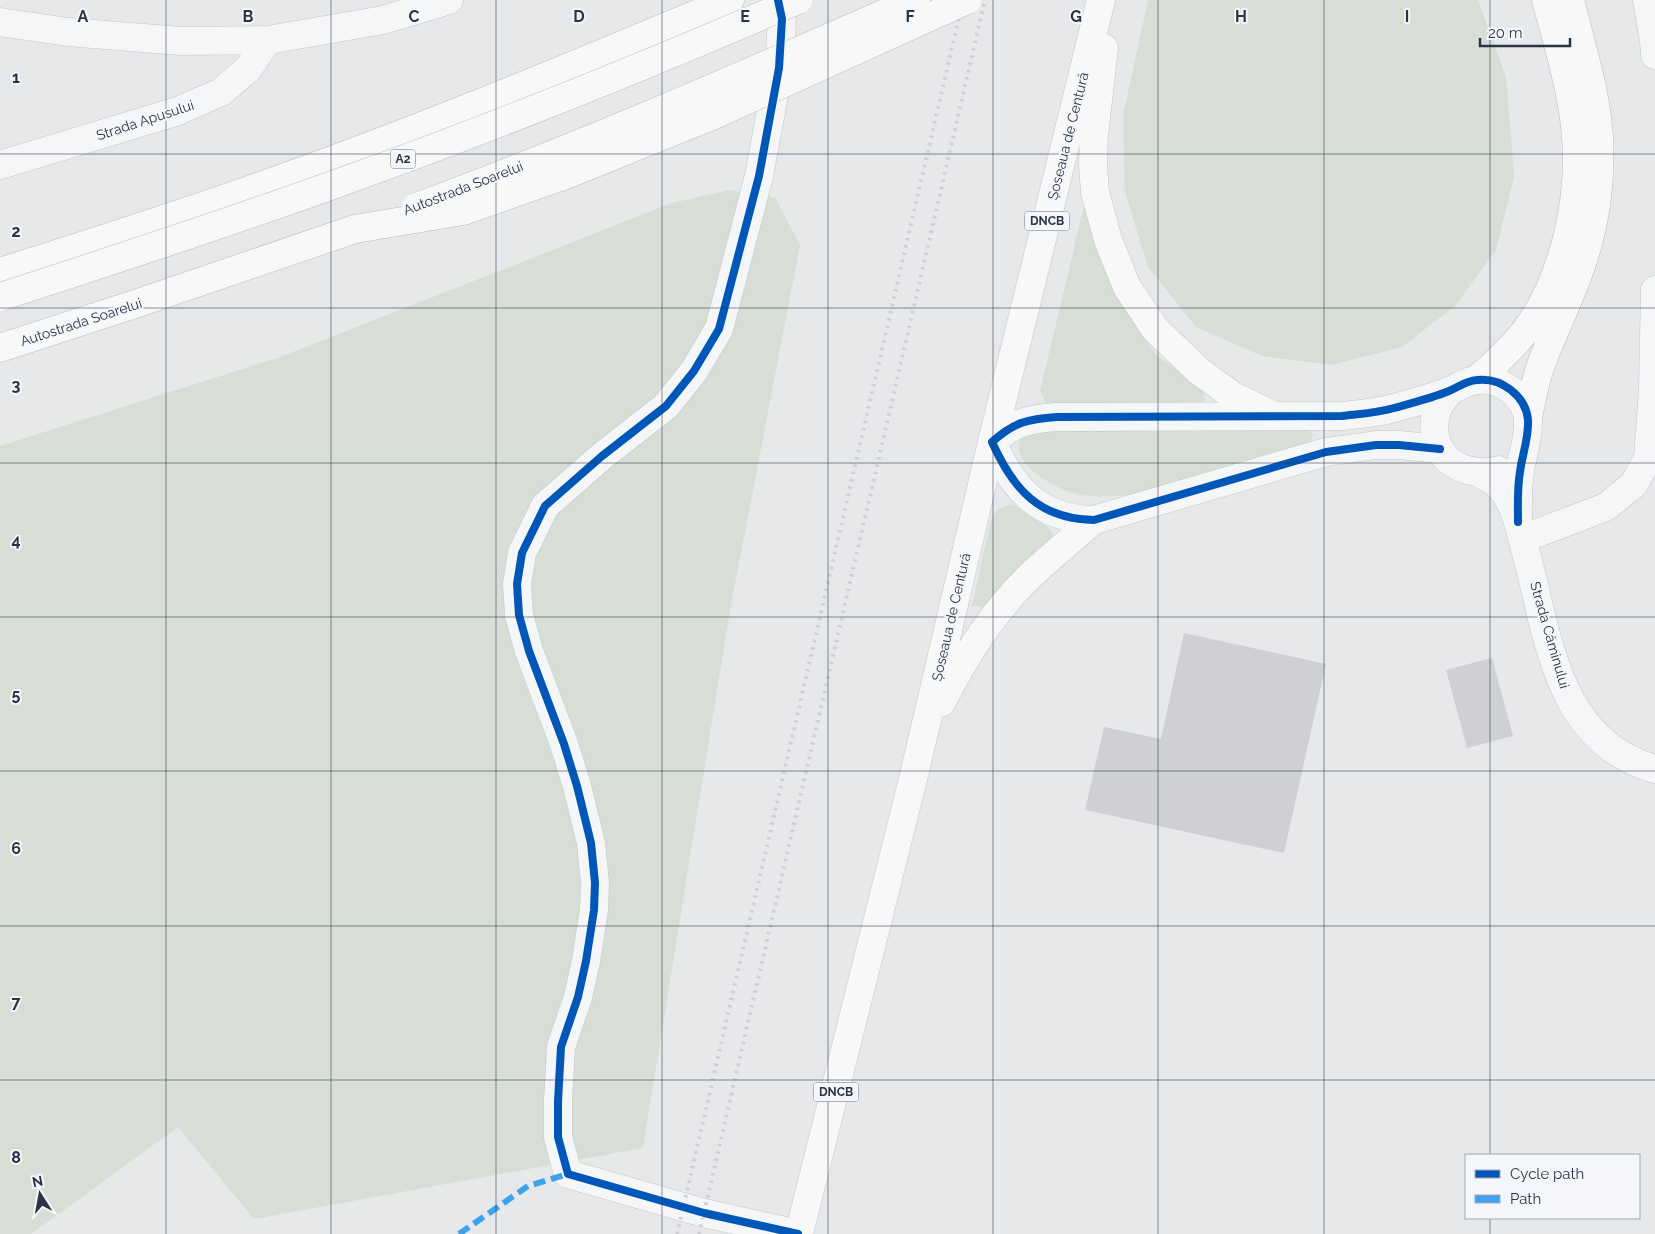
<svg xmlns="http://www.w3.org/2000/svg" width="1655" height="1234" font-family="Raleway,sans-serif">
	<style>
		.green { fill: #d6ded6 }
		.building { fill: #ced0d3 }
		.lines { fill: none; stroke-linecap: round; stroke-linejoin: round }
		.minor-casing { stroke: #c4c6c8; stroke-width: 29 }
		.major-casing { stroke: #c2c5c8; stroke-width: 29 }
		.highway-casing { stroke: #b8bbbf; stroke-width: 29 }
		.minor { stroke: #f5f6f7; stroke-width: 28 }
		.major { stroke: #f8f8f8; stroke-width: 28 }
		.highway { stroke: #f8f8f8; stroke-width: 28 }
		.rail { stroke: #cecfd2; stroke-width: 4; stroke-dasharray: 2.5 5; stroke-linecap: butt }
		.highway-bridge-casing { stroke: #b8bbbf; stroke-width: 29; stroke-linecap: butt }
		.highway-bridge { stroke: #f8f8f8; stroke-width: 28 }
		.quiet { stroke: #3ea3ec; stroke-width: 6; stroke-dasharray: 12 6; stroke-linecap: butt }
		.cycleway-casing { stroke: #f4f6f9; stroke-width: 11 }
		.cycleway { stroke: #0057b8; stroke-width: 8 }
		.grid { fill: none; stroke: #2b3445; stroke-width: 1; stroke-opacity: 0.55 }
		.labels { text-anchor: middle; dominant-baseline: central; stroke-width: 4; stroke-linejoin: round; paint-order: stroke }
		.shield { fill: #f4f6f9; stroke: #676e7b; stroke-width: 1 }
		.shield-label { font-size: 12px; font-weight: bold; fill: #2b3445 }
		.street-label { font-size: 14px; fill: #2b3445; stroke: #f4f6f9 }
		.grid-label { font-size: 16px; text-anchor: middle; font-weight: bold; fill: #2b3445; stroke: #f4f6f9; stroke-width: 4; stroke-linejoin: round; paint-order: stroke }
	</style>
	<rect width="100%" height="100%" fill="#e6e8ea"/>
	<path class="green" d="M 1148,0 L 1478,0 L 1506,77 L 1514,176 L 1496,250 L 1455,306 L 1402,347 L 1331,365 L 1262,356 L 1196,327 L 1148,267 L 1125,192 L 1123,116 Z
		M 730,190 L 775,198 L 800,245 L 730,610 L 643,1148 L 254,1219 L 178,1127 L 31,1234 L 0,1234 L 0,446 L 280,357 L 672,203 Z
		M 1085,202 L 1122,303 L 1157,356 L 1202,387 L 1205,402 L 1194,407 L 1046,403 L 1040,391 Z
		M 1303,426 L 1313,434 L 1310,445 L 1128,495 C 1111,496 1094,498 1077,494 C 1053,489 994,455 1030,428 Z
		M 1012,504 L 1047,526 L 1054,537 L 985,607 L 972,606 L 991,519 L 998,509 Z"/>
	<path class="building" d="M 1184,633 L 1326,664 L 1284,853 L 1085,810 L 1104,727 L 1161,739 Z
		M 1492,658 L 1513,736 L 1467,748 L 1446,670 Z"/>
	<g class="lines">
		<defs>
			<path id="minor" d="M 778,0 L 782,19 L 779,68 L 759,176 L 719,329 L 694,371 L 666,406 L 602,456 L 545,506 L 522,553 L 517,584 L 519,615 L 529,651 L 564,744 L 577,786 L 591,843 L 595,883 L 594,910 L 586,961 L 578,997 L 561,1047 L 558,1101 L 558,1137 L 568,1174 L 704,1213 L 798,1234
				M 1647,0 L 1654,41 L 1655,55
				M 0,22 L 68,32 L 181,41 L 268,40 L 383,20 L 449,0
				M 0,165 L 178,111 L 221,92 L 248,69 L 268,40
				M 1450,391 C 1444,398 1438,405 1436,414 C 1426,454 1461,480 1499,470
				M 1440,449 L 1399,445 L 1376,445 L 1326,452 L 1094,520 C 1039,519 1013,489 992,442 C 1014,422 1028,419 1057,417 L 1342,416 C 1359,414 1377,413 1394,408 C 1412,403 1432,398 1449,391 C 1459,387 1465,381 1477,380 C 1501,377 1526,396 1528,420 C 1529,438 1522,455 1520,472 C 1517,489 1518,506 1518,522
				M 1481,474 C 1487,478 1495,482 1500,487 C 1516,505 1520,531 1526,553 C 1549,637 1556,741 1655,769
				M 1522,539 L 1606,507 L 1634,484 L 1648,458 L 1653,389 L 1655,290"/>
			<path id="major" d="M 1104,48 L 1094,135 L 1093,165 L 1095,192 L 1108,240 L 1127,287 L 1155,329 L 1199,371 L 1233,396 L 1275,416
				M 941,703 C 965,657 991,614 1028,578 C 1049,558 1072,539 1094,520
				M 799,1234 L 914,775 L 992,442 L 1101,0"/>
			<path id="highway" d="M 0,272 C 95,242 189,212 283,178 C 434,124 582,62 730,0
				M 0,348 L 138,303 L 355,229
				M 1477,379 C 1494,365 1509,351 1523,334 C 1565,280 1583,193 1575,126 C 1570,83 1557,41 1546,0
				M 1528,417 C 1532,399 1535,380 1542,362 C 1555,327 1573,293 1584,257 C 1596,219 1601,177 1599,137 C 1596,91 1581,45 1570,0"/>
		</defs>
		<use href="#minor" class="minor-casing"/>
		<use href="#major" class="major-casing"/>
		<use href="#highway" class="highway-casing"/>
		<use href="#minor" class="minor"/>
		<use href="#major" class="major"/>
		<use href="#highway" class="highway"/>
		<path class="rail" d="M 677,1234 L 963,0
			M 699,1234 L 985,0"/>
		<defs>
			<path id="highway-bridge" d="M 416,207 C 585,145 750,72 915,0
				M 355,229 L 463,211 L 563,176 L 714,115 L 967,0
				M 0,297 C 114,260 228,223 341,182 C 495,127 648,65 798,0"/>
		</defs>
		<use href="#highway-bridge" class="highway-bridge-casing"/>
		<use href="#highway-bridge" class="highway-bridge"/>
		<path class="quiet" d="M 459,1234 L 528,1186 L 568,1174"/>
		<defs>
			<path id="cycleway" d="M 778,0 L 782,19 L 779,68 L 759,176 L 719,329 L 694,371 L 666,406 L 602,456 L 545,506 L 522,553 L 517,584 L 519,615 L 529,651 L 564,744 L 577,786 L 591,843 L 595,883 L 594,910 L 586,961 L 578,997 L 561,1047 L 558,1101 L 558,1137 L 568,1174 L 704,1213 L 798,1234
				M 1440,449 L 1399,445 L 1376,445 L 1326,452 L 1094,520 C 1039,519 1013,489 992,442 C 1014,422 1028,419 1057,417 L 1342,416 C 1359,414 1377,413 1394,408 C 1412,403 1432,398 1449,391 C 1459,387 1465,381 1477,380 C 1501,377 1526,396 1528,420 C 1529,438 1522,455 1520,472 C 1517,489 1518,506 1518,522"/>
		</defs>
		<use href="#cycleway" class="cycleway-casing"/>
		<use href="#cycleway" class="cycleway"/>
	</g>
	<path class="grid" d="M 166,0 L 166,1234M 331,0 L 331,1234M 496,0 L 496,1234M 662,0 L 662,1234M 828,0 L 828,1234M 993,0 L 993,1234M 1158,0 L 1158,1234M 1324,0 L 1324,1234M 1490,0 L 1490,1155M 0,154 L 1655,154M 0,308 L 1655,308M 0,463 L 1655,463M 0,617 L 1655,617M 0,771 L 1655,771M 0,926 L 1655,926M 0,1080 L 1655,1080M 1490,1218 L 1490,1234"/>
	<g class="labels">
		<g class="shield">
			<rect x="390.5" y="149.5" width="25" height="19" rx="4"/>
			<rect x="1024.5" y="211.5" width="45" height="19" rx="4"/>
			<rect x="813.5" y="1082.5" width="45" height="19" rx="4"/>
		</g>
		<g class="shield-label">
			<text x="403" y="159">A2</text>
			<text x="1047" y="221">DNCB</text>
			<text x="836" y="1092">DNCB</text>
		</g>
		<g class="street-label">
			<text transform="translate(145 120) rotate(-18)">Strada Apusului</text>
			<text transform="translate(1068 136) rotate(-76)">Șoseaua de Centură</text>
			<text transform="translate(463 188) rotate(-21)">Autostrada Soarelui</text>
			<text transform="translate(81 322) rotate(-18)">Autostrada Soarelui</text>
			<text transform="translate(951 617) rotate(-77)">Șoseaua de Centură</text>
			<text transform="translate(1550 635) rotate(74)">Strada Căminului</text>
		</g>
	</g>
	<g class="grid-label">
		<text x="83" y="22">A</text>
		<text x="248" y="22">B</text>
		<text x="414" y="22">C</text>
		<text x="579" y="22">D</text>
		<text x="745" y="22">E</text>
		<text x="910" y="22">F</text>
		<text x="1076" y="22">G</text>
		<text x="1241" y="22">H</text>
		<text x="1407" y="22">I</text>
		<text x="16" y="83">1</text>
		<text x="16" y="237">2</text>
		<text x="16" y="391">3</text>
		<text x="16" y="546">4</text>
		<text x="16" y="700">5</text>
		<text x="16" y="854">6</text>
		<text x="16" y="1008">7</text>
		<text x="16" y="1163">8</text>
	</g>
	<rect x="1465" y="1154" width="175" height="65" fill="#f4f6f9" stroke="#a4a8b1"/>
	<rect x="1475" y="1170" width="25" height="8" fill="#0057b8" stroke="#a4a8b1"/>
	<text x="1510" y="1179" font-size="15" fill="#2b3445">Cycle path</text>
	<rect x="1475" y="1195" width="25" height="8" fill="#3ea3ec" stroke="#a4a8b1"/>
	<text x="1510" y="1204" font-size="15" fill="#2b3445">Path</text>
	<g transform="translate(40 1194) rotate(349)" stroke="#f4f6f9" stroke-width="4" paint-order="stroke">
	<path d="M0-4L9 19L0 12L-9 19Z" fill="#2b3445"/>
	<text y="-8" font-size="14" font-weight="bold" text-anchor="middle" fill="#2b3445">N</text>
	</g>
	<path d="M1480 38v8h90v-8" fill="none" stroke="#2b3445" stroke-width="2.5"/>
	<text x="1488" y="38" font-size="15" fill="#2b3445" stroke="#f4f6f9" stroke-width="4" paint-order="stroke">20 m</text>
</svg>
